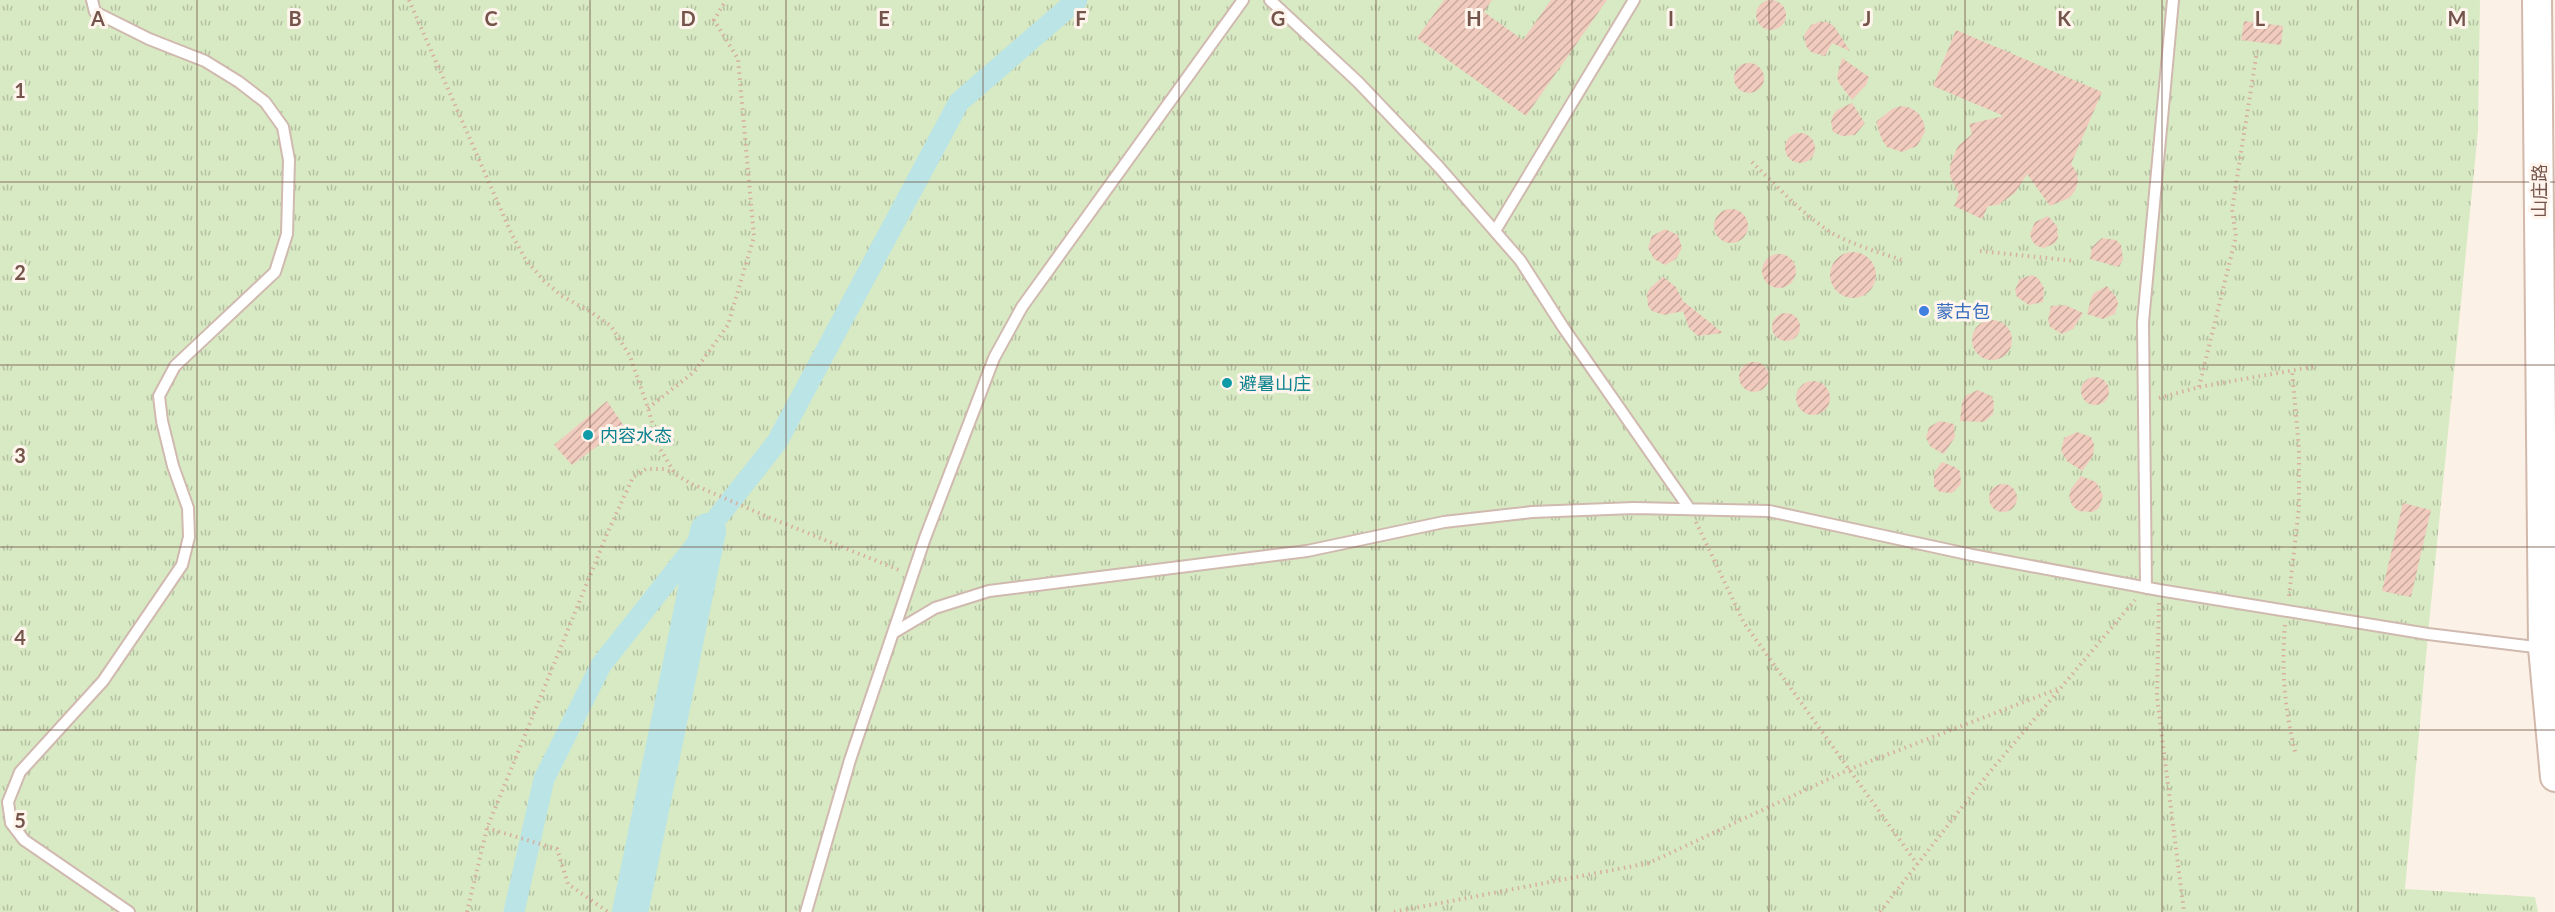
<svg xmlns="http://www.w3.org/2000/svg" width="2555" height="912" font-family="Lato,'Noto Sans SC',sans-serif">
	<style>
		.park { fill: url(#park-tufts) }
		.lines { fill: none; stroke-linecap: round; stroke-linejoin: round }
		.canal { stroke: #bae4e5; stroke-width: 21 }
		.river { stroke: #bae4e5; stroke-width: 36 }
		.building { fill: url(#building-hatch) }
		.service-casing { stroke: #d0b9af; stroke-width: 14 }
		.secondary-casing { stroke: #d2b9ac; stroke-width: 32 }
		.path { stroke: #d6afa1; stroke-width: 4; stroke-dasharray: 1.5 4.5; stroke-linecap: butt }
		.service { stroke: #fff; stroke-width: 10 }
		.secondary { stroke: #fff; stroke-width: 28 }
		.grid { fill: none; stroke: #75554b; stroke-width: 1.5; stroke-opacity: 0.55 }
		.shop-dot { fill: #3f7fe0; stroke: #fff5ec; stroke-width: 2 }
		.culture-dot { fill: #0f9aa8; stroke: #fff5ec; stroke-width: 2 }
		.labels { text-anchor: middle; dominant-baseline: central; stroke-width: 6; stroke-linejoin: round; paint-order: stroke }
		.street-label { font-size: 18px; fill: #75554b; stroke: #fff5ec }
		.shop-label { font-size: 18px; fill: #366cbe; stroke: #fff5ec; text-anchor: start }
		.culture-label { font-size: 18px; fill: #0d838f; stroke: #fff5ec; text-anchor: start }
		.grid-label { font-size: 20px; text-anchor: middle; font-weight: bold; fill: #75554b; stroke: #fff5ec; stroke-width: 6; stroke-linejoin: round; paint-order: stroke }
	</style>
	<defs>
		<pattern id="park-tufts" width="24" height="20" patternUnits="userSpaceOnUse" patternTransform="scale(1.5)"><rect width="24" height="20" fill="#d8eac4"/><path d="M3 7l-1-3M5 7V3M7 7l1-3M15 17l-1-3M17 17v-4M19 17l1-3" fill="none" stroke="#b4c0a1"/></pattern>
		<pattern id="building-hatch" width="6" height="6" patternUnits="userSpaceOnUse" patternTransform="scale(1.5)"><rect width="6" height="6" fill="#f1ccbe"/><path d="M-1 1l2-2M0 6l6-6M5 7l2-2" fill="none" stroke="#c8a89c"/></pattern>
	</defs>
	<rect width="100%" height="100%" fill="#fcf1e6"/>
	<path class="park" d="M 0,0 L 2480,0 L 2478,131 L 2428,634 L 2405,889 L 2535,897 L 2538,912 L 0,912 Z"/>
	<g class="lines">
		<path class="canal" d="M 514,912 L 544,779 L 601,665 L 777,442 L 959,102 L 1077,0"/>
		<path class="river" d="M 630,912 L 708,531"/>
	</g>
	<path class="building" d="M1756 15a15 15 0 1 1 30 0a15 15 0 1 1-30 0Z
		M 1444,0 L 1492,0 L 1484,12 L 1523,40 L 1551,0 L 1607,0 L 1526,116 L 1417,38 Z
		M 2244,21 L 2283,26 L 2281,45 L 2241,40 Z
		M 1819,22 L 1827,22 L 1834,26 L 1850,51 L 1832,43 L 1825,56 L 1811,52 L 1806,46 L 1804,35 L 1811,25 Z
		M 1956,30 L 2102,92 L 2071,164 L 2077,173 L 2078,182 L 2075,191 L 2069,198 L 2050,206 L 2027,174 L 2015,193 L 1998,205 L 1988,206 L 1982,219 L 1954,206 L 1959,194 L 1950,176 L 1950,165 L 1958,146 L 1972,134 L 1969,124 L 2004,116 L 1933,86 Z
		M 1842,58 L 1869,77 L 1866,85 L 1852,100 L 1839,83 L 1837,77 Z
		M1734 78a15 15 0 1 1 30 0a15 15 0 1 1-30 0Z
		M 1852,103 L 1865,123 L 1855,135 L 1842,136 L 1833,132 L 1831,122 L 1833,115 L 1837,110 Z
		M 1901,106 L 1911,108 L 1919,114 L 1924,123 L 1925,132 L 1917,146 L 1902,152 L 1887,147 L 1882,140 L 1876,122 L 1892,109 Z
		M1785 148a15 15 0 1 1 30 0a15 15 0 1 1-30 0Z
		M1714 226a17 17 0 1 1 34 0a17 17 0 1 1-34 0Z
		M 2048,216 L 2057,226 L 2058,238 L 2055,243 L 2044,248 L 2037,246 L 2032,241 L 2030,234 L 2035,222 Z
		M 1665,229 L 1678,235 L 1682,248 L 1676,259 L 1665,265 L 1654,259 L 1648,248 L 1652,236 Z
		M 2102,238 L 2116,240 L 2121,245 L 2123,259 L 2119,267 L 2090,259 L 2092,247 Z
		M1830 275a23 23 0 1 1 46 0a23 23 0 1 1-46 0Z
		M1762 271a17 17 0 1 1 34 0a17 17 0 1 1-34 0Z
		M 2032,275 L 2038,278 L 2044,288 L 2043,302 L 2029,305 L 2017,297 L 2015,290 L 2020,279 Z
		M 1663,277 L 1676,287 L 1683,301 L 1723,333 L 1698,336 L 1689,328 L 1683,311 L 1664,315 L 1652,311 L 1648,306 L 1647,294 L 1650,288 Z
		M 2107,286 L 2116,297 L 2118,303 L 2115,314 L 2103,319 L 2087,314 L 2091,298 L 2094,293 Z
		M 2065,305 L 2083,313 L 2073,329 L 2062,334 L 2050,327 L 2048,320 L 2051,306 Z
		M1772 327a14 14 0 1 1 28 0a14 14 0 1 1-28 0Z
		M1972 340a20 20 0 1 1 40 0a20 20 0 1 1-40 0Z
		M1739 377a15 15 0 1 1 30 0a15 15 0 1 1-30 0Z
		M2081 391a14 14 0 1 1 28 0a14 14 0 1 1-28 0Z
		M1796 398a17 17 0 1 1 34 0a17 17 0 1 1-34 0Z
		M 1978,390 L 1991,396 L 1994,402 L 1993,414 L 1984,422 L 1960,421 L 1962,403 L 1965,396 Z
		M 607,401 L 624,426 L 572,465 L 554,445 Z
		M 1940,421 L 1954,424 L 1955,437 L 1944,454 L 1931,447 L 1926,438 L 1929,427 Z
		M 2077,432 L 2091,437 L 2094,444 L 2093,456 L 2082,471 L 2067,461 L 2061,451 L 2064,438 Z
		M 1942,462 L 1955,467 L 1960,471 L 1961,484 L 1952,493 L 1940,492 L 1934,487 L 1934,473 Z
		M 2081,476 L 2096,482 L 2103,495 L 2099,508 L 2093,512 L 2078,511 L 2072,505 L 2069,497 L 2071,489 Z
		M1989 498a14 14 0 1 1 28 0a14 14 0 1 1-28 0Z
		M 2403,503 L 2431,510 L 2411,597 L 2382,591 Z"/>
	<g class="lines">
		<defs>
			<path id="service" d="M 92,0 L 95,12 L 149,39 L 205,61 L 239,82 L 265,102 L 283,127 L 289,160 L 287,234 L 275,272 L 175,366 L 159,396 L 162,421 L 173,466 L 188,508 L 189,537 L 182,565 L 103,681 L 20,772 L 8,802 L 11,823 L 24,840 L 129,912
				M 1270,0 L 1358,82 L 1438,166 L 1520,260 L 1563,327 L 1689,508
				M 1495,231 L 1634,0
				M 2146,588 L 2143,322 L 2173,0
				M 893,633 L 935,608 L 989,591 L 1307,551 L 1444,522 L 1532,512 L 1634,508 L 1769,511 L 1972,555 L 2159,590 L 2428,634 L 2543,648
				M 806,912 L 850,760 L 925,538 L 994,358 L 1022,307 L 1243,0"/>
			<path id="secondary" d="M 2537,0 L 2543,648 L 2555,777"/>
		</defs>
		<use href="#service" class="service-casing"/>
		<use href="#secondary" class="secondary-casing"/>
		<path class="path" d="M 409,0 L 512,235 L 526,260 L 545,282 L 562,296 L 591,312 L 611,326 L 630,356 L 648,408 L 659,447 L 675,474 L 692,484 L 768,517 L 899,570
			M 1752,162 C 1777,186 1802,214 1832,233 C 1853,245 1878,252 1902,260
			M 1980,251 L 2075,261
			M 2199,387 L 2236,236 L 2232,210 L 2257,51
			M 2159,398 L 2199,387 L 2317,366
			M 648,408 L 694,372 L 728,325 L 754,237 L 738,59 L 714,20 L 726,0
			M 1696,522 L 1744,623 L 1917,864
			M 2289,596 L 2299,507 L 2299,449 L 2292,370
			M 2159,603 L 2157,697 L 2184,912
			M 2285,625 C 2281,670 2285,712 2296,756
			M 487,828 L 557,849 L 568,884 L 608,912
			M 467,912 L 487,828 L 607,534 L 633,477 L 646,469 L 664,469 L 674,473
			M 1394,912 L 1649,863 L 1850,769 L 2060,688
			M 1880,912 L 1988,774 L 2135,600"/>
		<use href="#service" class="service"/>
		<use href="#secondary" class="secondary"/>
	</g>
	<path class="grid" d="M 197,0 L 197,912M 393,0 L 393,912M 590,0 L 590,912M 786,0 L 786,912M 983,0 L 983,912M 1179,0 L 1179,912M 1376,0 L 1376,912M 1572,0 L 1572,912M 1769,0 L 1769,912M 1965,0 L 1965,912M 2162,0 L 2162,912M 2358,0 L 2358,912M 0,182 L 2555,182M 0,365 L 2555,365M 0,547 L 2555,547M 0,730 L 2555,730"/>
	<circle class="shop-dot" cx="1924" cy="311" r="6"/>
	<g class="culture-dot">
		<circle cx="1227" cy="383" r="6"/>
		<circle cx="588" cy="435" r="6"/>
	</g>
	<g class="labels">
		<g class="street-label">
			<text transform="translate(2539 191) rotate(-90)">山庄路</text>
		</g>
		<g class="shop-label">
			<text x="1936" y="311">蒙古包</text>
		</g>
		<g class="culture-label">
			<text x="1239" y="383">避暑山庄</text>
			<text x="600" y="435">内容水态</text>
		</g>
	</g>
	<g class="grid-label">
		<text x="98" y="26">A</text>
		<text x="295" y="26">B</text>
		<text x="491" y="26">C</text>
		<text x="688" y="26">D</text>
		<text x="884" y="26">E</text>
		<text x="1081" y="26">F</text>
		<text x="1278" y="26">G</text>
		<text x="1474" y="26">H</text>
		<text x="1671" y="26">I</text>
		<text x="1867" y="26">J</text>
		<text x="2064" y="26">K</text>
		<text x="2260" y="26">L</text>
		<text x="2457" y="26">M</text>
		<text x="20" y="98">1</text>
		<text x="20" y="280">2</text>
		<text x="20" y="463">3</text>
		<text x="20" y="645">4</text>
		<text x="20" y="828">5</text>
	</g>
</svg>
